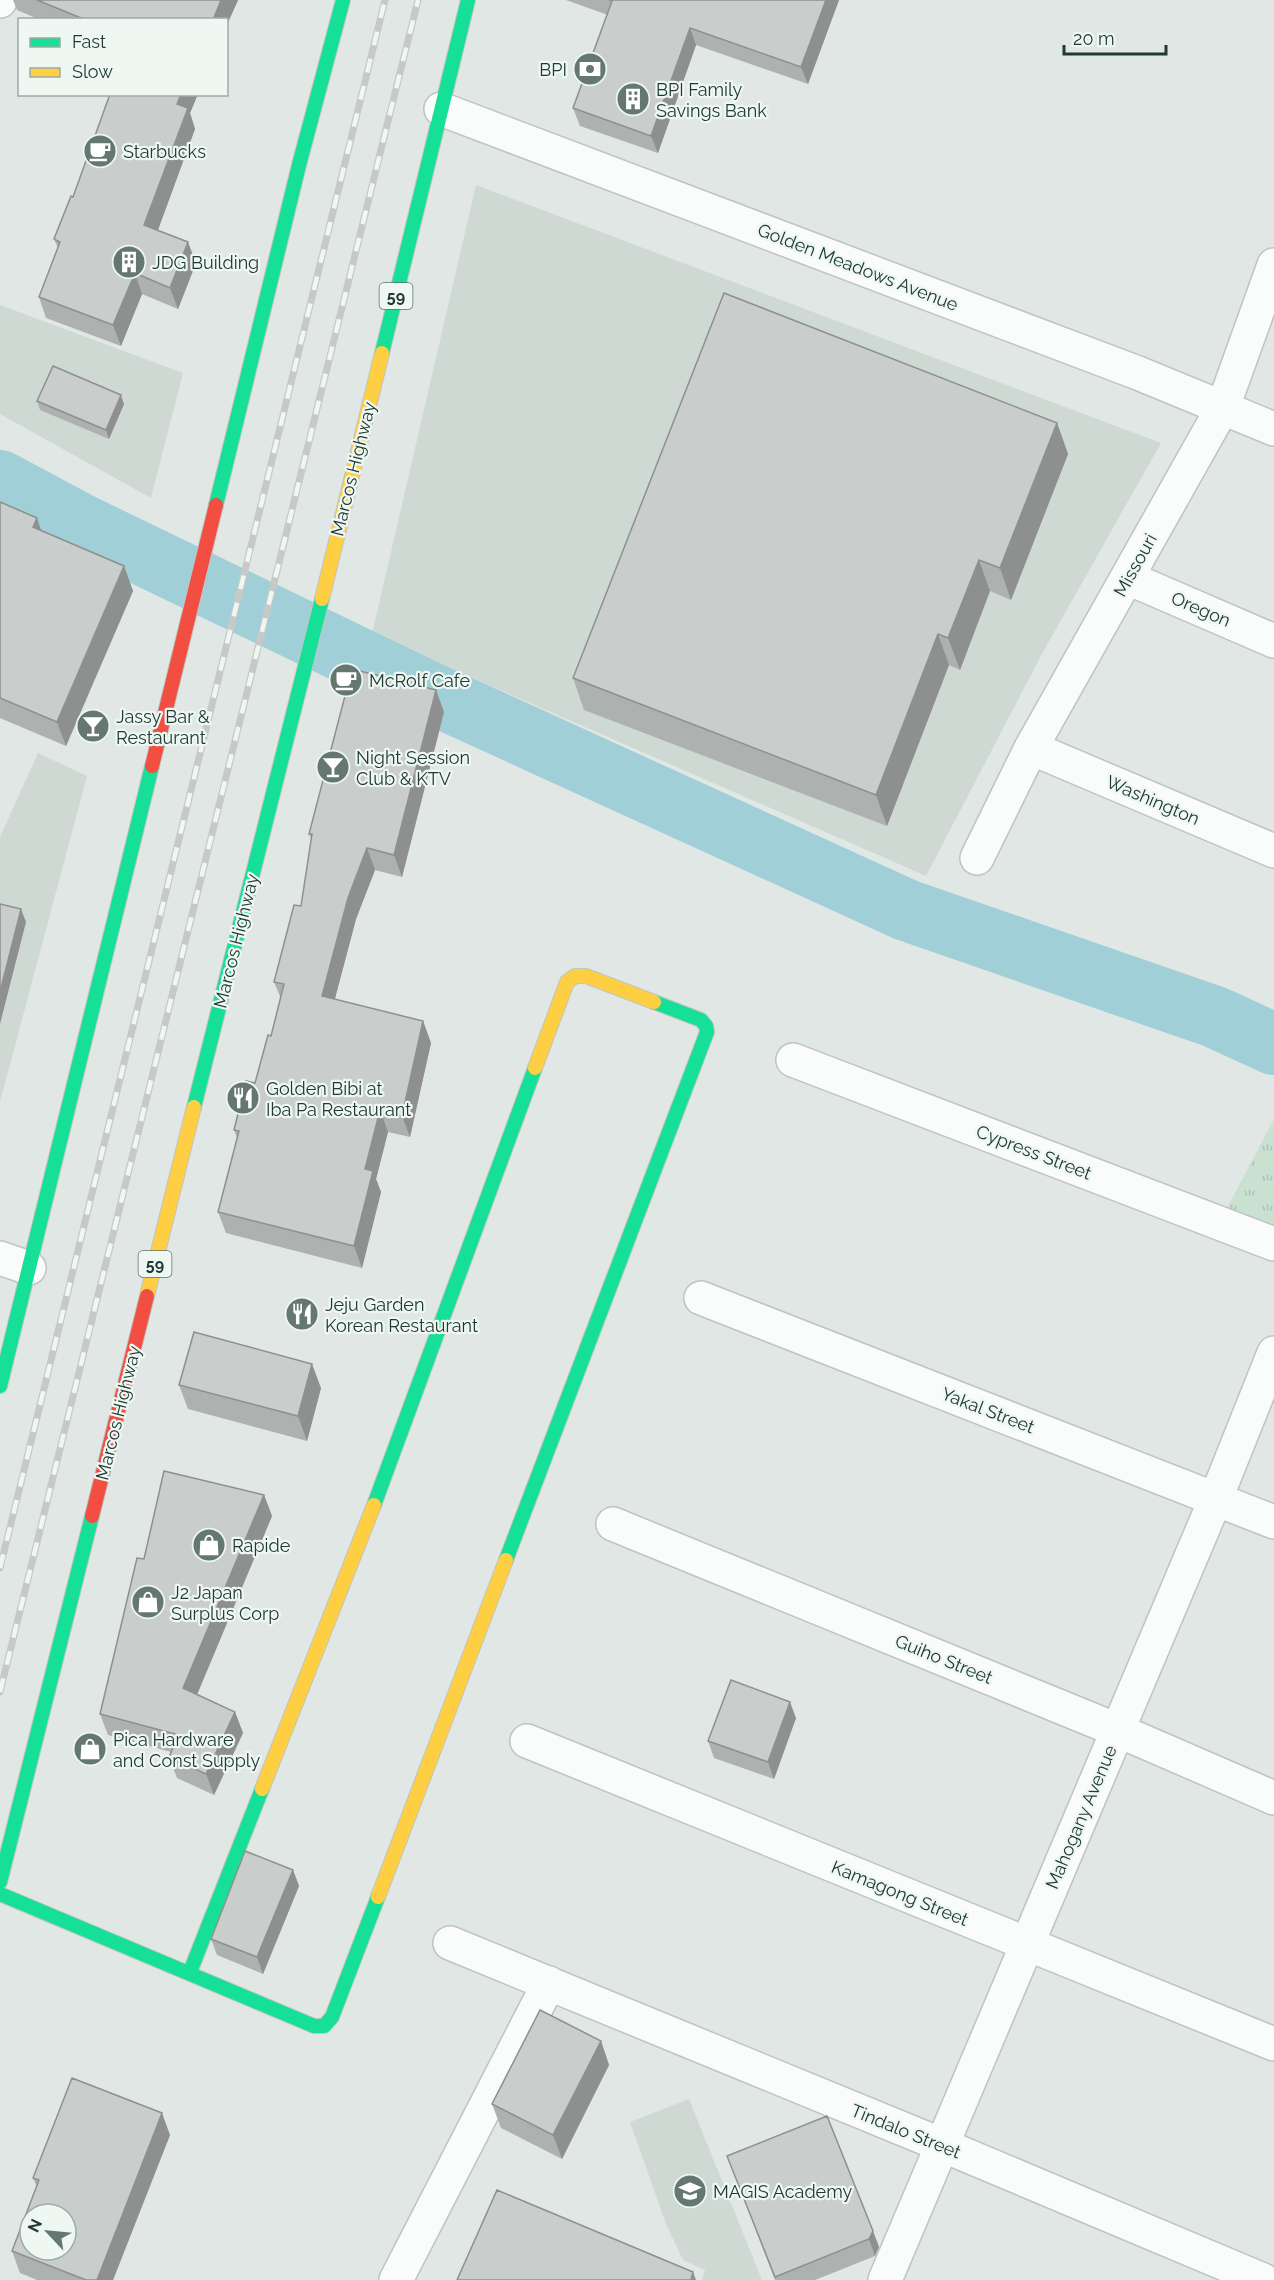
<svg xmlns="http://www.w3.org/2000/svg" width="1274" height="2280" font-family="Raleway,sans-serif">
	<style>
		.built { fill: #cfd9d4 }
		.park { fill: url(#park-tufts) }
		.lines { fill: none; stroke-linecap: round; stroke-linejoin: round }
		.river { stroke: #a1cfd7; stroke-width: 62 }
		.street-casing { stroke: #bec4c1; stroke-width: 36 }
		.fast-casing { stroke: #bec5c2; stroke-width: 16 }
		.slow-casing { stroke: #bec5c2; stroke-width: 16 }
		.jam-casing { stroke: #bec5c2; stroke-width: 16 }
		.street { stroke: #fafbfb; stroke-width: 33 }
		.fast { stroke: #16e098; stroke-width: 14 }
		.slow { stroke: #ffcf43; stroke-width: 14 }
		.jam { stroke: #f24e42; stroke-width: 14 }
		.rail-casing { stroke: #c6c9c8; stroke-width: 7 }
		.rail { stroke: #eff7f3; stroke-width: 4.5; stroke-dasharray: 14; stroke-linecap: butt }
		.wall { fill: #adb1af }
		.shaded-wall { fill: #8d908f }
		.building { fill: #c9cecc; stroke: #8d908f; stroke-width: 1.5; fill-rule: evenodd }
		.labels { text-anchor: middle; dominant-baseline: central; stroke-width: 4.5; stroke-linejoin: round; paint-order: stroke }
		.shield { fill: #eff7f3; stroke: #5e736d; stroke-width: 1.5 }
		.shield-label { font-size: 16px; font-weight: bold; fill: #203a33 }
		.poi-label { font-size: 18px; fill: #203a33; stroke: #eff7f3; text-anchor: start }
		.street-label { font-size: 18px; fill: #203a33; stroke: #eff7f3 }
	</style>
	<defs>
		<pattern id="park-tufts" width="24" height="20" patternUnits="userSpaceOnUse" patternTransform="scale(1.5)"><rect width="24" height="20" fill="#cae1d1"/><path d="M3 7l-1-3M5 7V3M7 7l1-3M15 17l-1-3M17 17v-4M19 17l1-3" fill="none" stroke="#adc2b4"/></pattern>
	</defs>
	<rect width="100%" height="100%" fill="#e1e7e4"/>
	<path class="built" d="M 476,185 L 1161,443 L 1043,652 L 926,876 L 372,634 Z
		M 0,305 L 183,373 L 151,498 L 0,414 Z
		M 38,753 L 87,776 L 0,1102 L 0,837 Z
		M 689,2099 L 762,2280 L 763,2280 L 702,2280 L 705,2270 L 683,2260 L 666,2224 L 630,2122 Z"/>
	<path class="park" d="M 1274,1119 L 1274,1255 L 1215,1231 Z"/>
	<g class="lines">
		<path class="river" d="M 0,481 L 84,526 L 424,690 L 906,910 L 1215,1017 L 1274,1044"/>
		<defs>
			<path id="street" d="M 0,1 L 0,0
				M 441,109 L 1138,373 L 1274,429
				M 1128,578 L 1274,641
				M 1031,748 L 1274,851
				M 977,858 L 1031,748 L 1223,407 L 1274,265
				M 793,1060 L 1274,1244
				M 0,1258 L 29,1268
				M 701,1298 L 1274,1522
				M 613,1524 L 1117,1730 L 1274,1798
				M 527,1741 L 1274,2044
				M 450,1943 L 942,2145 L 1263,2280
				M 396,2280 L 549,1983
				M 885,2280 L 1216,1498 L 1274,1353"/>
			<path id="fast" d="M 382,353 L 468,0
				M 216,505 L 299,165 L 343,0
				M 194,1107 L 322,599
				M 0,1386 L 152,766
				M 374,1505 L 535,1068
				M 506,1560 L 707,1032 L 706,1026 L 701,1020 L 654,1002
				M 0,1882 L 92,1516
				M 0,1894 L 314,2026 L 324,2026 L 332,2017 L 378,1897
				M 190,1972 L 262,1789"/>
			<path id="slow" d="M 322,599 L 382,353
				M 535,1068 L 567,982 L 575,976 L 586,976 L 654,1002
				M 147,1296 L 194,1107
				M 262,1789 L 374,1505
				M 378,1897 L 506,1560"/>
			<path id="jam" d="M 152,766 L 216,505
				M 92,1516 L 147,1296"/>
		</defs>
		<use href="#street" class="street-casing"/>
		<use href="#fast" class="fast-casing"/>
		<use href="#slow" class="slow-casing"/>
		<use href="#jam" class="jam-casing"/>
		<use href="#street" class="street"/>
		<use href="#fast" class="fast"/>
		<use href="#slow" class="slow"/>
		<use href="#jam" class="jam"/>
		<defs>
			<path id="rail" d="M 0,1568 L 385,0
				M 0,1692 L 418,0"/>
		</defs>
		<use href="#rail" class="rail-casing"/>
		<use href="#rail" class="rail"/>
	</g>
	<path class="wall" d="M 13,0 L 238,0 L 226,27 L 226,20 L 41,20 L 17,10 Z
		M 566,0 L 839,0 L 808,84 L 696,45 L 658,153 L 580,126 L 573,108 L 608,15 Z
		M 110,94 L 198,94 L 190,113 L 195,129 L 158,230 L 196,263 L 178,309 L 142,294 L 121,346 L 46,318 L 39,297 L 58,248 L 54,239 L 73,197 Z
		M 37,401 L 124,404 L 109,439 L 40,410 Z
		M 1057,423 L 1068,454 L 1011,600 L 990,591 L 960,670 L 949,665 L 887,826 L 584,710 L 573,678 Z
		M 0,502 L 42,531 L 124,566 L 133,591 L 66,746 L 0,718 Z
		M 444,712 L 402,877 L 375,870 L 356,919 L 335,999 L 423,1021 L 431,1043 L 410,1137 L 388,1132 L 376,1179 L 381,1192 L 362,1268 L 226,1233 L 218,1212 L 237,1138 L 234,1130 L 255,1083 L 271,1036 L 281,999 L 274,982 L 301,906 L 311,838 L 309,834 Z
		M 179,1385 L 321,1388 L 307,1441 L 188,1409 Z
		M 264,1495 L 272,1516 L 197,1694 L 235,1712 L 243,1733 L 214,1795 L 177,1778 L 169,1757 L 171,1752 L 108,1735 L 100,1714 L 144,1559 Z
		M 796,1718 L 774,1779 L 714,1758 L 708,1741 Z
		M 293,1870 L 299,1886 L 263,1974 L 217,1955 L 211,1939 Z
		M 601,2041 L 609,2065 L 562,2159 L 501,2128 L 492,2104 Z
		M 827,2116 L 879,2247 L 875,2256 L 815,2280 L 775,2280 L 727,2156 Z
		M 170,2135 L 113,2280 L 37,2280 L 20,2273 L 12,2251 L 37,2187 L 33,2178 Z"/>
	<path class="shaded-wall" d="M 221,0 L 238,0 L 226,27 L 226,20 L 213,20 Z
		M 826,0 L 839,0 L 808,84 L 801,67 Z
		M 690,28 L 696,45 L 658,153 L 651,136 Z
		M 181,94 L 198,94 L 190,113 L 195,129 L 152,246 L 144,225 L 177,104 Z
		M 188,242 L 196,263 L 178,309 L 170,288 Z
		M 135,273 L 142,294 L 121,346 L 113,325 Z
		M 121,395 L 124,404 L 109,439 L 106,430 Z
		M 1057,423 L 1068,454 L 1011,600 L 1000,568 Z
		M 37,518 L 45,542 L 33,527 Z
		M 979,560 L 990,591 L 960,670 L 948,638 Z
		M 124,566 L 133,591 L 66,746 L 57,722 Z
		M 938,634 L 949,665 L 887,826 L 876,795 Z
		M 436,690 L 444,712 L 402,877 L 394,855 Z
		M 367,848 L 375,870 L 356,919 L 330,1017 L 322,996 L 348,898 Z
		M 21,909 L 26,922 L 0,1024 L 0,992 Z
		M 423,1021 L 431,1043 L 410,1137 L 402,1116 Z
		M 380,1110 L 388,1132 L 376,1179 L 381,1192 L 362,1268 L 354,1246 L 365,1169 Z
		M 312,1364 L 321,1388 L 307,1441 L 298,1416 Z
		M 264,1495 L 272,1516 L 191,1709 L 183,1688 Z
		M 790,1702 L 796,1718 L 774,1779 L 768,1762 Z
		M 235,1712 L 243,1733 L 214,1795 L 206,1774 Z
		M 293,1870 L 299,1886 L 263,1974 L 257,1957 Z
		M 601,2041 L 609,2065 L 562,2159 L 553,2135 Z
		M 162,2113 L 170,2135 L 113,2280 L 97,2280 Z
		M 873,2231 L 879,2247 L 875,2256 L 869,2239 Z
		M 693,2272 L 696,2280 L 691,2280 Z"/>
	<path class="building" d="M 37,0 L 221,0 L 213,20 L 86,20 Z
		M 609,0 L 826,0 L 801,67 L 690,28 L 651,136 L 573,108 L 612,1 Z
		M 110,94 L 181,94 L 177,104 L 188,108 L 144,225 L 188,242 L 170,288 L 135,273 L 113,325 L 39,297 L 60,242 L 54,239 L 71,196 L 73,197 Z
		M 724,293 L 1057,423 L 1000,568 L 979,560 L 948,638 L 938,634 L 876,795 L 573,678 Z
		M 53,366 L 121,395 L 106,430 L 37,401 Z
		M 0,502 L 37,518 L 33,527 L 124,566 L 57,722 L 0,698 Z
		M 352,669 L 436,690 L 394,855 L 367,848 L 348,898 L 322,996 L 423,1021 L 402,1116 L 380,1110 L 365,1169 L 373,1171 L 354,1246 L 218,1212 L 239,1131 L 234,1130 L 246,1081 L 255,1083 L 268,1035 L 271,1036 L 284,984 L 274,982 L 294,905 L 301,906 L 312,834 L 309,834 Z
		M 0,904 L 21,909 L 0,992 Z
		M 194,1332 L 312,1364 L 298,1416 L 179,1385 Z
		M 164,1471 L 264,1495 L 183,1688 L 235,1712 L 206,1774 L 169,1757 L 179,1735 L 100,1714 L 137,1558 L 144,1559 Z
		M 731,1680 L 790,1702 L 768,1762 L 708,1741 Z
		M 245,1851 L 293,1870 L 257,1957 L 211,1939 Z
		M 540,2010 L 601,2041 L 553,2135 L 492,2104 Z
		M 72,2078 L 162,2113 L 97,2280 L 86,2280 L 12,2251 L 39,2180 L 33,2178 ZM 30,2214 L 66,2214 L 66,2250 L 30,2250 Z
		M 827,2116 L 873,2231 L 869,2239 L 775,2277 L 727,2156 Z
		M 497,2190 L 693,2272 L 691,2280 L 457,2280 Z"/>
	<defs>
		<symbol id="bank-disc" viewBox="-11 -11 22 22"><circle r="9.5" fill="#647771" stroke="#eff7f3"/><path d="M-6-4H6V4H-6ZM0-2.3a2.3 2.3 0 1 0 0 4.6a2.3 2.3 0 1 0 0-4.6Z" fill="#fff"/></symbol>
		<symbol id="building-disc" viewBox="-11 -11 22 22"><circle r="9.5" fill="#647771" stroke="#eff7f3"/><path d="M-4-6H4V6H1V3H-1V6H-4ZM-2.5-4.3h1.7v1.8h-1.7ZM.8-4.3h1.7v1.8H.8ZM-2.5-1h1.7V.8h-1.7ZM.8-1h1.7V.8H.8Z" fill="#fff"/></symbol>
		<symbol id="cafe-disc" viewBox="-11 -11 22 22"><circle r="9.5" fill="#647771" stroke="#eff7f3"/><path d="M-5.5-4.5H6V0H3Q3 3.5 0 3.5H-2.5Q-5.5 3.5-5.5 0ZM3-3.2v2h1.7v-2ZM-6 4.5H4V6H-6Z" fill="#fff"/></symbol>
		<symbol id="bar-disc" viewBox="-11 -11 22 22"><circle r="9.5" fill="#647771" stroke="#eff7f3"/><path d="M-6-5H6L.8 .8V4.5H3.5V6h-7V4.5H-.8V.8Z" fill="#fff"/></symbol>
		<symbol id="restaurant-disc" viewBox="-11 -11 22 22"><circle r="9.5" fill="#647771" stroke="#eff7f3"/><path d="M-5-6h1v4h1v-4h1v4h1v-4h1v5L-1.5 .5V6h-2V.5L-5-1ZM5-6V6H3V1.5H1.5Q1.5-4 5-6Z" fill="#fff"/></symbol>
		<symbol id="shop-disc" viewBox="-11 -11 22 22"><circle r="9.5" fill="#647771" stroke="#eff7f3"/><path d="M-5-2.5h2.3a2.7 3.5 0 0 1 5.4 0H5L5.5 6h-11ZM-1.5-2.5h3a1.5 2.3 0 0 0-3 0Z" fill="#fff"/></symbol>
		<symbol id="school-disc" viewBox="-11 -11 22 22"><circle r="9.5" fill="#647771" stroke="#eff7f3"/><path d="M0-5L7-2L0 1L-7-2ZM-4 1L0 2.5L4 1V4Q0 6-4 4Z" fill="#fff"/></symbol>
	</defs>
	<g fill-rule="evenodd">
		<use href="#bank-disc" x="571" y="50" width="38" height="38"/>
		<use href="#building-disc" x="614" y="80" width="38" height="38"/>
		<use href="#cafe-disc" x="81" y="132" width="38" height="38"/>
		<use href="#building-disc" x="110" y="243" width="38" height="38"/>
		<use href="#cafe-disc" x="327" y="661" width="38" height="38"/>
		<use href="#bar-disc" x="74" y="707" width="38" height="38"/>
		<use href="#bar-disc" x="314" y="748" width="38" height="38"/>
		<use href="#restaurant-disc" x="224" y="1079" width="38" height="38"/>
		<use href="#restaurant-disc" x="283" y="1295" width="38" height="38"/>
		<use href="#shop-disc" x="190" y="1526" width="38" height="38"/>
		<use href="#shop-disc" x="129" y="1583" width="38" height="38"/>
		<use href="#shop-disc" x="71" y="1730" width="38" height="38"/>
		<use href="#school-disc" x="671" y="2172" width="38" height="38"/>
	</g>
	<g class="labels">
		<g class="shield">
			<rect x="379.5" y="283" width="33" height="26" rx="4.5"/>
			<rect x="138.5" y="1251" width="33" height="26" rx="4.5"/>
		</g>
		<g class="shield-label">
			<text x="396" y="296">59</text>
			<text x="155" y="1264">59</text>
		</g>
		<g class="poi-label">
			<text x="567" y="69" text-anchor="end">BPI</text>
			<text x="656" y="89">BPI Family<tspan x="656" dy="21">Savings Bank</tspan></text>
			<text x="123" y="151">Starbucks</text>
			<text x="152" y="262">JDG Building</text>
			<text x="369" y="680">McRolf Cafe</text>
			<text x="116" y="716">Jassy Bar &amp;<tspan x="116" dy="21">Restaurant</tspan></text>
			<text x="356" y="757">Night Session<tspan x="356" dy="21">Club &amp; KTV</tspan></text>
			<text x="266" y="1088">Golden Bibi at<tspan x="266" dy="21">Iba Pa Restaurant</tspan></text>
			<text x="325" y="1304">Jeju Garden<tspan x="325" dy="21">Korean Restaurant</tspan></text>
			<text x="232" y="1545">Rapide</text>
			<text x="171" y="1592">J2 Japan<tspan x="171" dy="21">Surplus Corp</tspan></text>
			<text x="113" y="1739">Pica Hardware<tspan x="113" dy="21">and Const Supply</tspan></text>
			<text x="713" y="2191">MAGIS Academy</text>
		</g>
		<g class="street-label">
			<text transform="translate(858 267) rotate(21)">Golden Meadows Avenue</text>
			<text transform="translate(353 469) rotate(-76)">Marcos Highway</text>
			<text transform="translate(1135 565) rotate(-61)">Missouri</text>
			<text transform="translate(1201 609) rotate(23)">Oregon</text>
			<text transform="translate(1153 800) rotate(23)">Washington</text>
			<text transform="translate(236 941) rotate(-76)">Marcos Highway</text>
			<text transform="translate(1034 1152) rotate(21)">Cypress Street</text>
			<text transform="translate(988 1410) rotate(21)">Yakal Street</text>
			<text transform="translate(118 1413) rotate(-76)">Marcos Highway</text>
			<text transform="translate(944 1659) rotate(22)">Guiho Street</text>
			<text transform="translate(1081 1817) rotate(-67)">Mahogany Avenue</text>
			<text transform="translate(900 1893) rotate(22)">Kamagong Street</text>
			<text transform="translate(906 2131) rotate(22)">Tindalo Street</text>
		</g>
	</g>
	<rect x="18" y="18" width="210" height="78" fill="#eff7f3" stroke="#9caba6" stroke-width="1.5"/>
	<rect x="30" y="38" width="30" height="9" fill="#16e098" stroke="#9caba6" stroke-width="1.5"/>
	<text x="72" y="48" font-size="18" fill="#203a33">Fast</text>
	<rect x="30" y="68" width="30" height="9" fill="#ffcf43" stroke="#9caba6" stroke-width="1.5"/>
	<text x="72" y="78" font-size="18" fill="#203a33">Slow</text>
	<g transform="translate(48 2232) rotate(296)"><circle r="28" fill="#eff7f3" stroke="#9caba6" stroke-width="1.5"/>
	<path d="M0-4.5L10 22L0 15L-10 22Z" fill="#647771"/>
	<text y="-9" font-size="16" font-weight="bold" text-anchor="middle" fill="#203a33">N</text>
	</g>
	<path d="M1064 45v9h102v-9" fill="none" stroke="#203a33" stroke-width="3"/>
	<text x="1073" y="45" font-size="18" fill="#203a33" stroke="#eff7f3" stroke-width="4.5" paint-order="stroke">20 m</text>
</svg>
